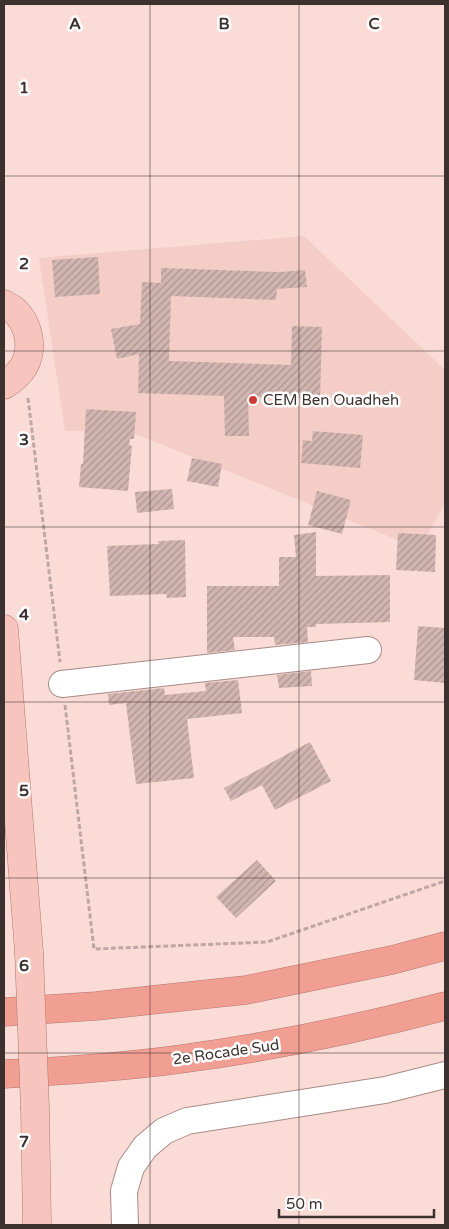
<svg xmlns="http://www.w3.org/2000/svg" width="449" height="1229" font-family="'Varela Round',sans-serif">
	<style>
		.built { fill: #f3cdc6 }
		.building { fill: url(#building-hatch) }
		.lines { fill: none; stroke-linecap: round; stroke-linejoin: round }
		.minor-casing { stroke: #a88b87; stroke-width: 28 }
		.major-casing { stroke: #b37870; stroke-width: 29 }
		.highway-casing { stroke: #b37870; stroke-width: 29 }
		.path { stroke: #bfa6a2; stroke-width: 3; stroke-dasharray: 5 2.5; stroke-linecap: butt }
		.minor { stroke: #fff; stroke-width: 26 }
		.major { stroke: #f7c5be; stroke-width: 28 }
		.highway { stroke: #f29f93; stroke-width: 28 }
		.major-bridge-casing { stroke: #b37870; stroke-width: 29; stroke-linecap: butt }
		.major-bridge { stroke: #f7c5be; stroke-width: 28 }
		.grid { fill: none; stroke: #3d312f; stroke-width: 1; stroke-opacity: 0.55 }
		.poi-dot { fill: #cc3e33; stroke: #fff; stroke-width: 2 }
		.labels { text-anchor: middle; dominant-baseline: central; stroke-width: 5; stroke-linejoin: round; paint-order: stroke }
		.poi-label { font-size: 15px; fill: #3d312f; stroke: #fff; text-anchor: start }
		.street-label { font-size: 15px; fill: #3d312f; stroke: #fff }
		.grid-label { font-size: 16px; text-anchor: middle; font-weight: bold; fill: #3d312f; stroke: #fff; stroke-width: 5; stroke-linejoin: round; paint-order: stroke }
	</style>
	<defs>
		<pattern id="building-hatch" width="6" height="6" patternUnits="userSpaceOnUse" patternTransform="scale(1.25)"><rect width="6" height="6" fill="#d2b5b0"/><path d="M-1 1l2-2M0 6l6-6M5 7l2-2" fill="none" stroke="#ac9490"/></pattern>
	</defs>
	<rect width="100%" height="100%" fill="#fadbd6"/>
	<path class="built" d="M 304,236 L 445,370 L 445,503 L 420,549 L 126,430 L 65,431 L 39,258 Z"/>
	<path class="building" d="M 98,257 L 100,294 L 55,297 L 52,260 Z
		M 161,268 L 280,272 L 305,270 L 307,287 L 277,289 L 276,300 L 171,296 L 169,361 L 291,365 L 292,326 L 322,327 L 320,399 L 248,397 L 249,436 L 225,436 L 224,396 L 138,393 L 139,354 L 117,359 L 111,329 L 140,324 L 142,282 L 161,283 Z
		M 86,409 L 136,412 L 134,439 L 130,439 L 129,445 L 132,446 L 128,491 L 79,487 L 81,464 L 83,464 Z
		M 313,431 L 363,435 L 360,468 L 301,463 L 303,440 L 312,441 Z
		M 192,458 L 222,464 L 218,487 L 187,481 Z
		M 172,489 L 174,509 L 137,513 L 135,492 Z
		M 317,491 L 351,500 L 342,534 L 308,525 Z
		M 316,532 L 316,576 L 390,575 L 390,622 L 316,624 L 316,627 L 307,627 L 308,642 L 275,645 L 274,637 L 233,637 L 235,650 L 207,653 L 207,586 L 279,586 L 279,557 L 296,557 L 294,535 Z
		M 398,533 L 436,535 L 435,572 L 396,570 Z
		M 185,540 L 186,597 L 167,598 L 166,594 L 110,596 L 107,546 L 159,544 L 158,541 Z
		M 418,626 L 445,628 L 445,683 L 414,680 Z
		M 311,671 L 312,686 L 279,688 L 277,675 Z
		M 238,680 L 242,713 L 187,719 L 194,778 L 136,784 L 126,703 L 109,705 L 108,694 L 164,688 L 165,695 L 206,691 L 205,683 Z
		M 310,742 L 331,781 L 275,810 L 262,785 L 231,801 L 224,788 Z
		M 257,860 L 276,881 L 236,918 L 216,897 Z"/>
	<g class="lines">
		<defs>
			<path id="minor" d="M 62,684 L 368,650
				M 125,1225 L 124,1191 L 131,1167 L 145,1147 L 164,1131 L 187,1121 L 385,1090 L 445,1075"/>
			<path id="major" d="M 4,304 C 7,306 11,308 14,310 C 29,324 34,348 24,366 C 19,374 12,380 4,385
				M 4,629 L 29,952
				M 35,1109 L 37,1225"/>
			<path id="highway" d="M 4,1012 L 96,1006 L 246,990 L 392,960 L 445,946
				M 4,1074 C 63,1071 123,1067 181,1059 C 270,1047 358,1029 445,1006"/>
		</defs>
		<use href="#minor" class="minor-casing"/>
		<use href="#major" class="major-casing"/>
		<use href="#highway" class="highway-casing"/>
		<path class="path" d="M 28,398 L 60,662
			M 65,705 L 94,949 L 267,942 L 445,881"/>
		<use href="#minor" class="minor"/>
		<use href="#major" class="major"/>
		<use href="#highway" class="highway"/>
		<defs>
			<path id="major-bridge" d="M 29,952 L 35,1109"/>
		</defs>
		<use href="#major-bridge" class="major-bridge-casing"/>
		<use href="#major-bridge" class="major-bridge"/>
	</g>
	<path class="grid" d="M 150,4 L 150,1225M 299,4 L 299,1225M 4,176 L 445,176M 4,351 L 445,351M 4,527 L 445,527M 4,702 L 445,702M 4,878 L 445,878M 4,1053 L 445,1053"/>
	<circle class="poi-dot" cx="253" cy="400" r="5"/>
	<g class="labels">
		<g class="poi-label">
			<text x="263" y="400">CEM Ben Ouadheh</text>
		</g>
		<g class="street-label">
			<text transform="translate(226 1052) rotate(-8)">2e Rocade Sud</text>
		</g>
	</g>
	<g class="grid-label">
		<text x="75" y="29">A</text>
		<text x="224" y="29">B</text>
		<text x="374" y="29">C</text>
		<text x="24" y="93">1</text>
		<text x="24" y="269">2</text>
		<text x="24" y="445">3</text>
		<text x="24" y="620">4</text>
		<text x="24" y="796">5</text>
		<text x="24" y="971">6</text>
		<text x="24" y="1147">7</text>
	</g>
	<rect width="449" height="1229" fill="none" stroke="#3d312f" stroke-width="10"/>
	<path d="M279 1209v8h155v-8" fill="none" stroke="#3d312f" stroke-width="2.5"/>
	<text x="286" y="1209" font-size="15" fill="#3d312f" stroke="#ffffff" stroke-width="4" paint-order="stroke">50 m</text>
</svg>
